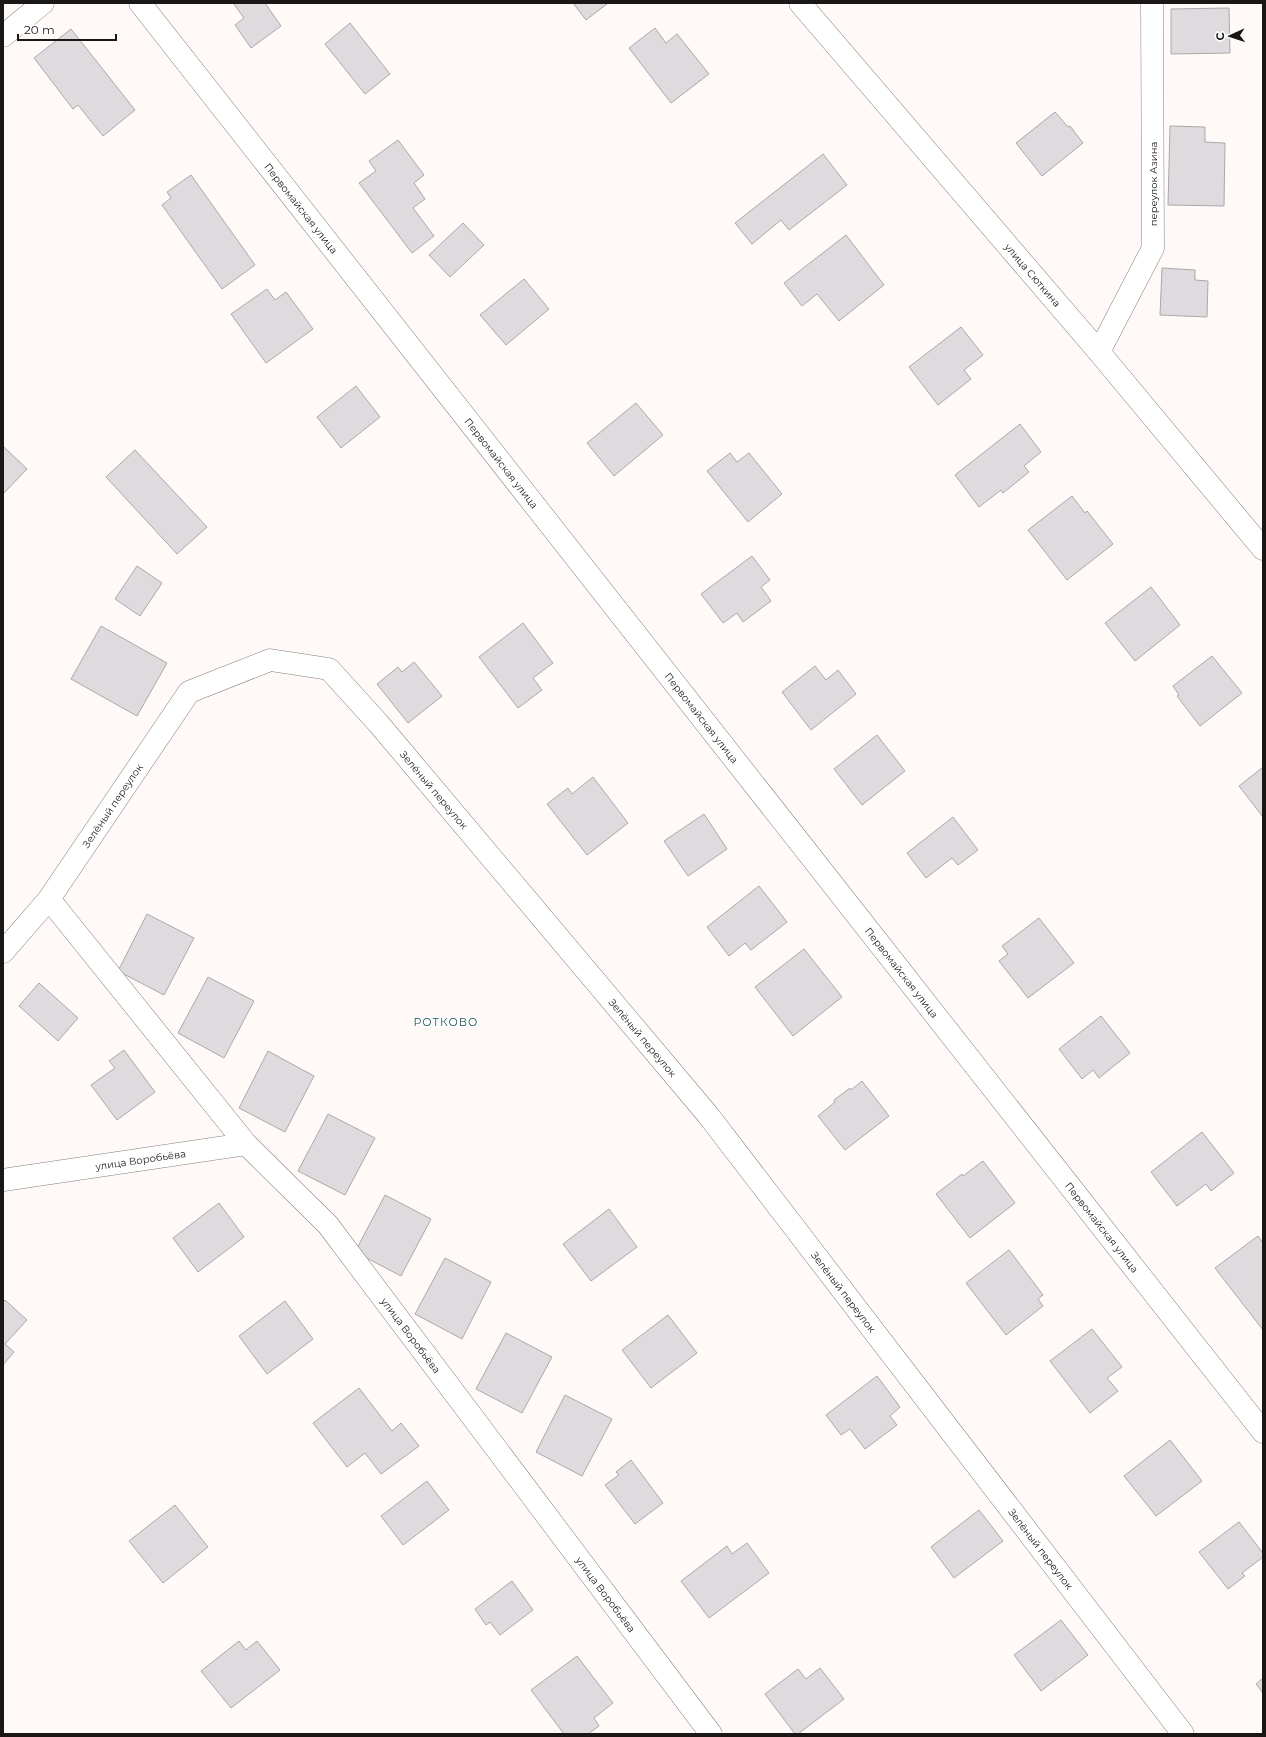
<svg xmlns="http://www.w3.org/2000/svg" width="1266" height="1737" font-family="Montserrat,sans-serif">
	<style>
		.building { fill: #dedadd; stroke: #aba8ab }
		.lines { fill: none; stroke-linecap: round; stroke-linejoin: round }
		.minor-casing { stroke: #84807d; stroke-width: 23 }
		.minor { stroke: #fff; stroke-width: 22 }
		.labels { text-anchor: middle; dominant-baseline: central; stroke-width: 3; stroke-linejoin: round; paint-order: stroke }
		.street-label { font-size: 10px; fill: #1a1817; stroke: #fff }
		.neighbourhood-label { font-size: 11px; letter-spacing: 1px; fill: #195555; stroke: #fff }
	</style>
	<rect width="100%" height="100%" fill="#fffaf7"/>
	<path class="building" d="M 233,3 L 265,3 L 281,26 L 251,48 L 235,25 L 244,18 Z
		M 573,3 L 606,3 L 607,4 L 586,20 Z
		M 1229,8 L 1230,53 L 1171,54 L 1171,9 Z
		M 350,23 L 390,74 L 365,94 L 325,44 Z
		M 655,28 L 666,43 L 677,34 L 709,74 L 671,103 L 629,48 Z
		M 71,29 L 135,110 L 103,136 L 78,105 L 73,109 L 34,58 Z
		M 1055,112 L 1068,127 L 1070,126 L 1083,143 L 1042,176 L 1016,143 Z
		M 1170,126 L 1205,127 L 1205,142 L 1225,143 L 1224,206 L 1168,205 Z
		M 398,140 L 424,175 L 414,183 L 425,199 L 413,208 L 434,236 L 412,253 L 359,183 L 376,171 L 369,161 Z
		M 823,154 L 847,185 L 789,230 L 781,220 L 752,244 L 735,223 Z
		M 191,175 L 255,265 L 222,289 L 162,205 L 171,198 L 167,192 Z
		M 463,223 L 484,245 L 450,277 L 429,255 Z
		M 846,235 L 884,285 L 839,321 L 817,294 L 802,306 L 784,283 Z
		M 1162,268 L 1195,270 L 1195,280 L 1208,281 L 1207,317 L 1160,315 Z
		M 524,279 L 549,309 L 506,345 L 480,315 Z
		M 267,289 L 275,300 L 286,292 L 313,329 L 266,363 L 231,314 Z
		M 961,327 L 983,355 L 964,370 L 971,379 L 938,405 L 909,367 Z
		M 356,386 L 380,417 L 341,448 L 317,417 Z
		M 636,403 L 663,435 L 614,476 L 587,443 Z
		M 1020,424 L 1041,452 L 1024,466 L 1029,472 L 1003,493 L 1001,490 L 979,507 L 955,475 Z
		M 3,446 L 27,469 L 3,494 Z
		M 135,450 L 207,527 L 177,554 L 106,477 Z
		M 730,453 L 737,462 L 749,453 L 782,494 L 748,522 L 707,471 Z
		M 1072,496 L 1085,513 L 1087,511 L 1113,544 L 1067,580 L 1028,530 Z
		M 752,556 L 770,580 L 761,587 L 771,601 L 743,622 L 737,613 L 723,623 L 701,594 Z
		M 137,566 L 162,583 L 140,616 L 115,599 Z
		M 1151,587 L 1180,625 L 1135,661 L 1105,623 Z
		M 523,623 L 553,663 L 533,678 L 542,690 L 518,708 L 479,657 Z
		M 101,626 L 167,663 L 137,716 L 71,679 Z
		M 1212,656 L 1242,693 L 1200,726 L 1177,696 L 1179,695 L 1173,686 Z
		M 414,662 L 442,696 L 408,723 L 377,684 L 398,667 L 402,672 Z
		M 815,666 L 826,680 L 838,670 L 856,694 L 811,730 L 782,692 Z
		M 877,735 L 905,771 L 862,805 L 834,769 Z
		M 1263,767 L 1263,817 L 1239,786 Z
		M 593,777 L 628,823 L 587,855 L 547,804 L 568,788 L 572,794 Z
		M 704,814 L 727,849 L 688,876 L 664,841 Z
		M 953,817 L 978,850 L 958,865 L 952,858 L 926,878 L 907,853 Z
		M 759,886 L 787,922 L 751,950 L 745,943 L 729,956 L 707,927 Z
		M 147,914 L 194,938 L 164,995 L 118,971 Z
		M 1039,918 L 1074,963 L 1028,998 L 999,961 L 1008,954 L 1002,946 Z
		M 804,949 L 842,997 L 793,1036 L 755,987 Z
		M 208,977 L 254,1001 L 224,1058 L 178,1033 Z
		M 39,983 L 78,1018 L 58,1041 L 19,1006 Z
		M 1101,1016 L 1130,1053 L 1099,1078 L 1093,1070 L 1082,1079 L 1059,1049 Z
		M 124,1050 L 155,1092 L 117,1120 L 91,1085 L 115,1068 L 109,1061 Z
		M 268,1051 L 314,1076 L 285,1132 L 239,1108 Z
		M 862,1081 L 889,1116 L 845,1150 L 818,1116 L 835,1102 L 834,1100 L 850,1088 L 851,1090 Z
		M 328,1114 L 375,1138 L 345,1195 L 298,1171 Z
		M 1202,1132 L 1234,1173 L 1211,1191 L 1206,1184 L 1177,1206 L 1151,1172 Z
		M 983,1161 L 1015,1203 L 970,1238 L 936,1194 L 962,1174 L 963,1176 Z
		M 385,1195 L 431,1219 L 401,1276 L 355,1252 Z
		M 219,1203 L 244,1237 L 198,1272 L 173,1238 Z
		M 609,1209 L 637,1247 L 591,1281 L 563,1244 Z
		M 1258,1236 L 1263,1243 L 1263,1330 L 1215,1268 Z
		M 1009,1250 L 1043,1295 L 1038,1299 L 1043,1306 L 1006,1335 L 966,1283 Z
		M 445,1258 L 491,1282 L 462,1339 L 415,1314 Z
		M 5,1300 L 27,1320 L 5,1344 L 14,1352 L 3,1365 L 3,1303 Z
		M 285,1301 L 313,1339 L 267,1374 L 239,1336 Z
		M 668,1315 L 697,1353 L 651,1388 L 622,1350 Z
		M 1092,1329 L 1122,1367 L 1107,1378 L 1118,1391 L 1090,1413 L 1050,1361 Z
		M 506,1333 L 552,1357 L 522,1413 L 476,1389 Z
		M 877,1376 L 900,1407 L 890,1416 L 897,1425 L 865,1449 L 850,1429 L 841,1435 L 826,1415 Z
		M 359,1388 L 392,1431 L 401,1423 L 419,1446 L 381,1474 L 365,1453 L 347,1467 L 313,1423 Z
		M 565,1395 L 612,1419 L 582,1476 L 536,1452 Z
		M 1170,1440 L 1202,1481 L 1156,1516 L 1124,1476 Z
		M 631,1460 L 663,1503 L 635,1524 L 605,1485 L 619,1475 L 616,1472 Z
		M 427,1481 L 449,1510 L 403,1545 L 381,1516 Z
		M 175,1505 L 208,1547 L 163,1583 L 129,1541 Z
		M 979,1510 L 1003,1541 L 954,1578 L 931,1547 Z
		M 1239,1522 L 1263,1553 L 1263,1557 L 1242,1573 L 1245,1576 L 1228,1589 L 1199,1552 Z
		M 747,1543 L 769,1573 L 709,1618 L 681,1581 L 727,1546 L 732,1554 Z
		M 512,1581 L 533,1610 L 500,1635 L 490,1622 L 486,1625 L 475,1609 Z
		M 1061,1620 L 1088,1655 L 1041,1691 L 1014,1655 Z
		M 239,1641 L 246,1650 L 257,1641 L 280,1670 L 231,1708 L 201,1671 Z
		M 577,1656 L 613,1703 L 594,1718 L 599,1726 L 588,1734 L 564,1734 L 531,1690 Z
		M 820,1668 L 844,1699 L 798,1734 L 795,1734 L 765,1694 L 798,1669 L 806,1679 Z
		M 1263,1678 L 1263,1693 L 1256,1684 Z"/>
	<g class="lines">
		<defs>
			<g id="minor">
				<path id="s1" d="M 140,3 L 1263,1432"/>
				<path id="s2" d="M 800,3 L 1099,352 L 1263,549"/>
				<path d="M 3,36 L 43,3"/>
				<path d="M 1099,352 L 1153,248 L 1152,3"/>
				<path d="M 49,899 L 246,1144"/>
				<path id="s3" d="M 3,952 L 49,899 L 189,692 L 270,660 L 329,669 L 378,723 L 708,1115 L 1183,1734"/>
				<path id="s4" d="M 3,1180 L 246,1144 L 328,1225 L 711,1734"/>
			</g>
		</defs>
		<use href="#minor" class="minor-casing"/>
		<use href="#minor" class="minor"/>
	</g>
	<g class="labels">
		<g class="street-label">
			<text transform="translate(1153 184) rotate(-90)">переулок Азина</text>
			<text stroke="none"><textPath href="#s1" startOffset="261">Первомайская улица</textPath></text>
			<text stroke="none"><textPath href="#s2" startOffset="358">улица Сюткина</textPath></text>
			<text stroke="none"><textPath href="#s1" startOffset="585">Первомайская улица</textPath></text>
			<text stroke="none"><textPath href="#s1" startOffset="909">Первомайская улица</textPath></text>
			<text stroke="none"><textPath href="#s3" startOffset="627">Зелёный переулок</textPath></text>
			<text stroke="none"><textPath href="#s3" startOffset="183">Зелёный переулок</textPath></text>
			<text stroke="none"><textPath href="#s1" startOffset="1233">Первомайская улица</textPath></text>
			<text stroke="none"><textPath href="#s3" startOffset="951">Зелёный переулок</textPath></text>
			<text stroke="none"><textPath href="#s4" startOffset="139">улица Воробьёва</textPath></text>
			<text stroke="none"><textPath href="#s1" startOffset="1557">Первомайская улица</textPath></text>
			<text stroke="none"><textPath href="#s3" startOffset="1275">Зелёный переулок</textPath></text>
			<text stroke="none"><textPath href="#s4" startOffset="499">улица Воробьёва</textPath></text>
			<text stroke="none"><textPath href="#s3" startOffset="1599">Зелёный переулок</textPath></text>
			<text stroke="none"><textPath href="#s4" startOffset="823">улица Воробьёва</textPath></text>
		</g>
		<g class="neighbourhood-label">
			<text x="446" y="1022">РОТКОВО</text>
		</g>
	</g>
	<rect width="1266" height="1737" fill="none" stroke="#1a1817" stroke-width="8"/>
	<g transform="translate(1230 36) rotate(267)" stroke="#ffffff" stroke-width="3" paint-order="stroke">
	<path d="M0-3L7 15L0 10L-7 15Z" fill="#1a1817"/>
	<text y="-6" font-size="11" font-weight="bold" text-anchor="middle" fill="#1a1817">С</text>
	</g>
	<path d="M18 34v6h98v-6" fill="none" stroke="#1a1817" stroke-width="2"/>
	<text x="24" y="34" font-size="12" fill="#1a1817" stroke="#ffffff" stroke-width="3" paint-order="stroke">20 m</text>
</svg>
